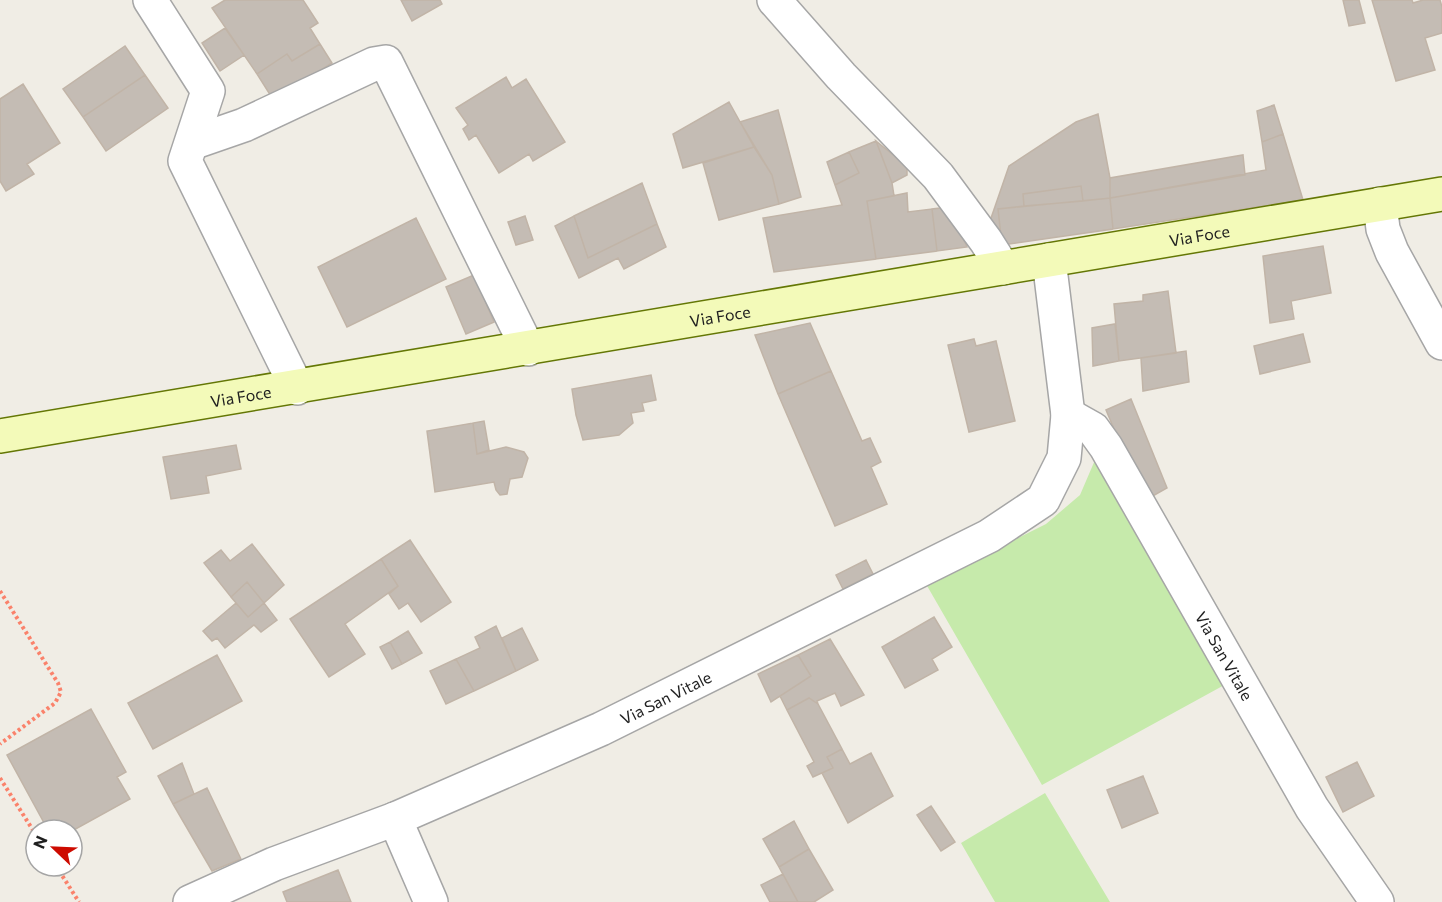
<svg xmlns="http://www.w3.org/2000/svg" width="1442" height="902" font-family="Commissioner,sans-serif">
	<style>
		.grass { fill: #c6eaab }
		.building { fill: #c4bcb4; stroke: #c1b4a7; stroke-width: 1.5 }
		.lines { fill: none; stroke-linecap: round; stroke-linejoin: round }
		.minor-casing { stroke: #a6a6a6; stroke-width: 36 }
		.tertiary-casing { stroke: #a6a6a6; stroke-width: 36 }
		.secondary-casing { stroke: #647705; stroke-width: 36 }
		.path { stroke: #fa826b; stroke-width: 4; stroke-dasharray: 3 3; stroke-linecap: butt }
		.minor { stroke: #fff; stroke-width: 33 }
		.tertiary { stroke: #fff; stroke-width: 33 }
		.secondary { stroke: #f3fab9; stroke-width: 33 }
		.labels { text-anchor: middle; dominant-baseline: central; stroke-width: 5; stroke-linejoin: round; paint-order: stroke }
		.street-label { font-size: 16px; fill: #1f1f1f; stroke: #fff }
	</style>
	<rect width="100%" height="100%" fill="#f0ede5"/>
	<path class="grass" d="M 1095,460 L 1228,683 L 1042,785 L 926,584 L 1046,524 L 1080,495 Z
		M 1045,793 L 1110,902 L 995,902 L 961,843 Z"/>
	<path class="building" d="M 225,0 L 303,0 L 318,23 L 310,28 L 320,44 L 292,61 L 287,54 L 257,74 L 212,8 Z
		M 401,0 L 440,0 L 442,4 L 412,21 Z
		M 1343,0 L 1359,0 L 1365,23 L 1349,26 Z
		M 1372,0 L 1412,0 L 1413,3 L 1423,0 L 1440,0 L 1442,7 L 1442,33 L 1425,38 L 1435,70 L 1396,81 Z
		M 225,28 L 244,55 L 220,71 L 202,43 Z
		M 320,44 L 332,63 L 274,101 L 257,74 L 287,54 L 292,61 Z
		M 125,46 L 145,75 L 83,117 L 63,89 Z
		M 145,75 L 168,108 L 106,151 L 83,117 Z
		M 506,77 L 512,88 L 526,79 L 565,142 L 533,161 L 529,154 L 499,173 L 476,135 L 469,140 L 463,129 L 468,125 L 456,108 Z
		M 23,84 L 60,143 L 27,164 L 34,174 L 6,191 L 0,181 L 0,99 Z
		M 729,102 L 754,147 L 683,168 L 673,134 Z
		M 1274,105 L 1283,134 L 1262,142 L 1257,111 Z
		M 778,110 L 801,197 L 779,204 L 772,175 L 740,122 Z
		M 1098,114 L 1110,178 L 1110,198 L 1083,201 L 1081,186 L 1023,194 L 1024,206 L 998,209 L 1002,245 L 989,224 L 1009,166 L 1076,122 Z
		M 1283,134 L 1303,200 L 1113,229 L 1110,198 L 1266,170 L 1262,142 Z
		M 876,141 L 892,183 L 894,196 L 867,201 L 876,259 L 774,272 L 763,218 L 842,205 L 835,185 L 859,173 L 849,152 Z
		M 876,141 L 907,166 L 907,175 L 892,183 Z
		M 754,147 L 772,175 L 779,204 L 719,220 L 703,163 Z
		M 849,152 L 859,173 L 835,185 L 827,162 Z
		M 1243,155 L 1245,175 L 1110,198 L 1110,178 Z
		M 642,183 L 657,224 L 588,258 L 574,216 Z
		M 1081,186 L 1083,201 L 1024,206 L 1023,194 Z
		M 907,193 L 908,212 L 932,209 L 937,251 L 876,259 L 867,201 Z
		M 1110,198 L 1113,229 L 1002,245 L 998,209 Z
		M 949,207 L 967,247 L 937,251 L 932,209 Z
		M 525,216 L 533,240 L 516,245 L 508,222 Z
		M 574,216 L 588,258 L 657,224 L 666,247 L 624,269 L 618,258 L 579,278 L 555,226 Z
		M 416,218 L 446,279 L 347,327 L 318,267 Z
		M 1323,246 L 1331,293 L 1291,301 L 1294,319 L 1270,323 L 1263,256 Z
		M 474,275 L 494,322 L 466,334 L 446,287 Z
		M 1168,291 L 1176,353 L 1119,361 L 1114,304 L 1143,301 L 1143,295 Z
		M 810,323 L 831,371 L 778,394 L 755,335 Z
		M 1115,324 L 1119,361 L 1093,366 L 1092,328 Z
		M 1303,334 L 1310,362 L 1260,374 L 1254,346 Z
		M 974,339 L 976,346 L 996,341 L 1015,421 L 969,432 L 948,345 Z
		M 1186,351 L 1189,382 L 1143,391 L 1141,358 Z
		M 831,371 L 862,441 L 870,438 L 881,462 L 871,467 L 887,504 L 835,526 L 778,394 Z
		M 651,375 L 656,400 L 642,403 L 644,411 L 631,413 L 633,423 L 619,435 L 583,440 L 576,415 L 572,389 Z
		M 1131,399 L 1167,488 L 1151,497 L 1122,448 L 1106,410 Z
		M 484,421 L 489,450 L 477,454 L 473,423 Z
		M 473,423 L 477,454 L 506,447 L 524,452 L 528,458 L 522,477 L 510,479 L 507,494 L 500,495 L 496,490 L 494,482 L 435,492 L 427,431 Z
		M 236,445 L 241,469 L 206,476 L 209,493 L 171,499 L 163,457 Z
		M 410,540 L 451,602 L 421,622 L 408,603 L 399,609 L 389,594 L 398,586 L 381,559 Z
		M 252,544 L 284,585 L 264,603 L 247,582 L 231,597 L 204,563 L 221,550 L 230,561 Z
		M 381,559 L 398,586 L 345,624 L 365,654 L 329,677 L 290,619 Z
		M 866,560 L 873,574 L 843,589 L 836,575 Z
		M 247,582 L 264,603 L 248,617 L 231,597 Z
		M 236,603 L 248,617 L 264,603 L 277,620 L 261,632 L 254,625 L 225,648 L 217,638 L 212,641 L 203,631 Z
		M 934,617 L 952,647 L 932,659 L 938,670 L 905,688 L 882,647 Z
		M 496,626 L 516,671 L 474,691 L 456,659 L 480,648 L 475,637 Z
		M 522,628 L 538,660 L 516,671 L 502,638 Z
		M 408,631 L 422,653 L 402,664 L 390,642 Z
		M 830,639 L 864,695 L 841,706 L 835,693 L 817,701 L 818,704 L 809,698 L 787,710 L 780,696 L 811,676 L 798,655 Z
		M 390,642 L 402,664 L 392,669 L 380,647 Z
		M 217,655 L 242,701 L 153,749 L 128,703 Z
		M 798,655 L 811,676 L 771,702 L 758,674 Z
		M 456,659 L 474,691 L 446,704 L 430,671 Z
		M 809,698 L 818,704 L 842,749 L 827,757 L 833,768 L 813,777 L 807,766 L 814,762 L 787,710 Z
		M 91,709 L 126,772 L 117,777 L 130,799 L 72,831 L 48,830 L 7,755 Z
		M 842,749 L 850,764 L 871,753 L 893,796 L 848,823 L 822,773 L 833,768 L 827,757 Z
		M 1357,762 L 1374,796 L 1343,812 L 1326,777 Z
		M 182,763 L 194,794 L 173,804 L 158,776 Z
		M 1143,776 L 1158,813 L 1122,828 L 1107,790 Z
		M 207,788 L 241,859 L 212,871 L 173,804 Z
		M 931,806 L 955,842 L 941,851 L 917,815 Z
		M 794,821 L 809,849 L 779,867 L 763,839 Z
		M 809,849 L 833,890 L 814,902 L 798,902 L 779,867 Z
		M 338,870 L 351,902 L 287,902 L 283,892 Z
		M 783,874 L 798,902 L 770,902 L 761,885 Z"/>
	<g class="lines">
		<defs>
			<g id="minor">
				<path d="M 150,0 L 208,91 L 185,161 L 297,388"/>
				<path d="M 774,0 L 841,76 L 938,176 L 986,241 L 1003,268"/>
				<path d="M 192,143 L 244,125 L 374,64 L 386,62 L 528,349"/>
				<path d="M 1380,204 L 1383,229 L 1392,252 L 1442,343"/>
				<path id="s1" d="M 1068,415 L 1093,429 L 1106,447 L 1312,808 L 1377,902"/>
				<path d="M 395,819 L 431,902"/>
			</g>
			<g id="tertiary">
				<path id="s2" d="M 190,902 L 274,864 L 395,819 L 601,729 L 989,536 L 1043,500 L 1064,458 L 1068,415 L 1049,260"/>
			</g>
			<g id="secondary">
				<path id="s3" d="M 0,436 L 1442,194"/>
			</g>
		</defs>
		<use href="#minor" class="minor-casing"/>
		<use href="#tertiary" class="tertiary-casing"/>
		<use href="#secondary" class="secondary-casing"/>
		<path class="path" d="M 0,591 L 58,683 L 61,692 L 55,703 L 0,744
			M 0,778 L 36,835
			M 56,866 L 79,902"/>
		<use href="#minor" class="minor"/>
		<use href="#tertiary" class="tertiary"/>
		<use href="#secondary" class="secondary"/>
	</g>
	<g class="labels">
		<g class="street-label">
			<text stroke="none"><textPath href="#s3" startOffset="1216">Via Foce</textPath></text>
			<text stroke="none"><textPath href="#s3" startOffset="730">Via Foce</textPath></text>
			<text stroke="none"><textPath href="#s3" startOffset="244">Via Foce</textPath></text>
			<text stroke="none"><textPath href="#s1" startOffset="291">Via San Vitale</textPath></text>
			<text stroke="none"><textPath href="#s2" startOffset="518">Via San Vitale</textPath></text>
		</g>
	</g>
	<g transform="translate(54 848) rotate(293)"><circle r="28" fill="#ffffff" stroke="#a5a5a5" stroke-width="1.5"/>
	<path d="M0-4.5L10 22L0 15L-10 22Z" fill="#cd0b00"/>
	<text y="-9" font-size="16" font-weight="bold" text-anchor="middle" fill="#1f1f1f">N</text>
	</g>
</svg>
